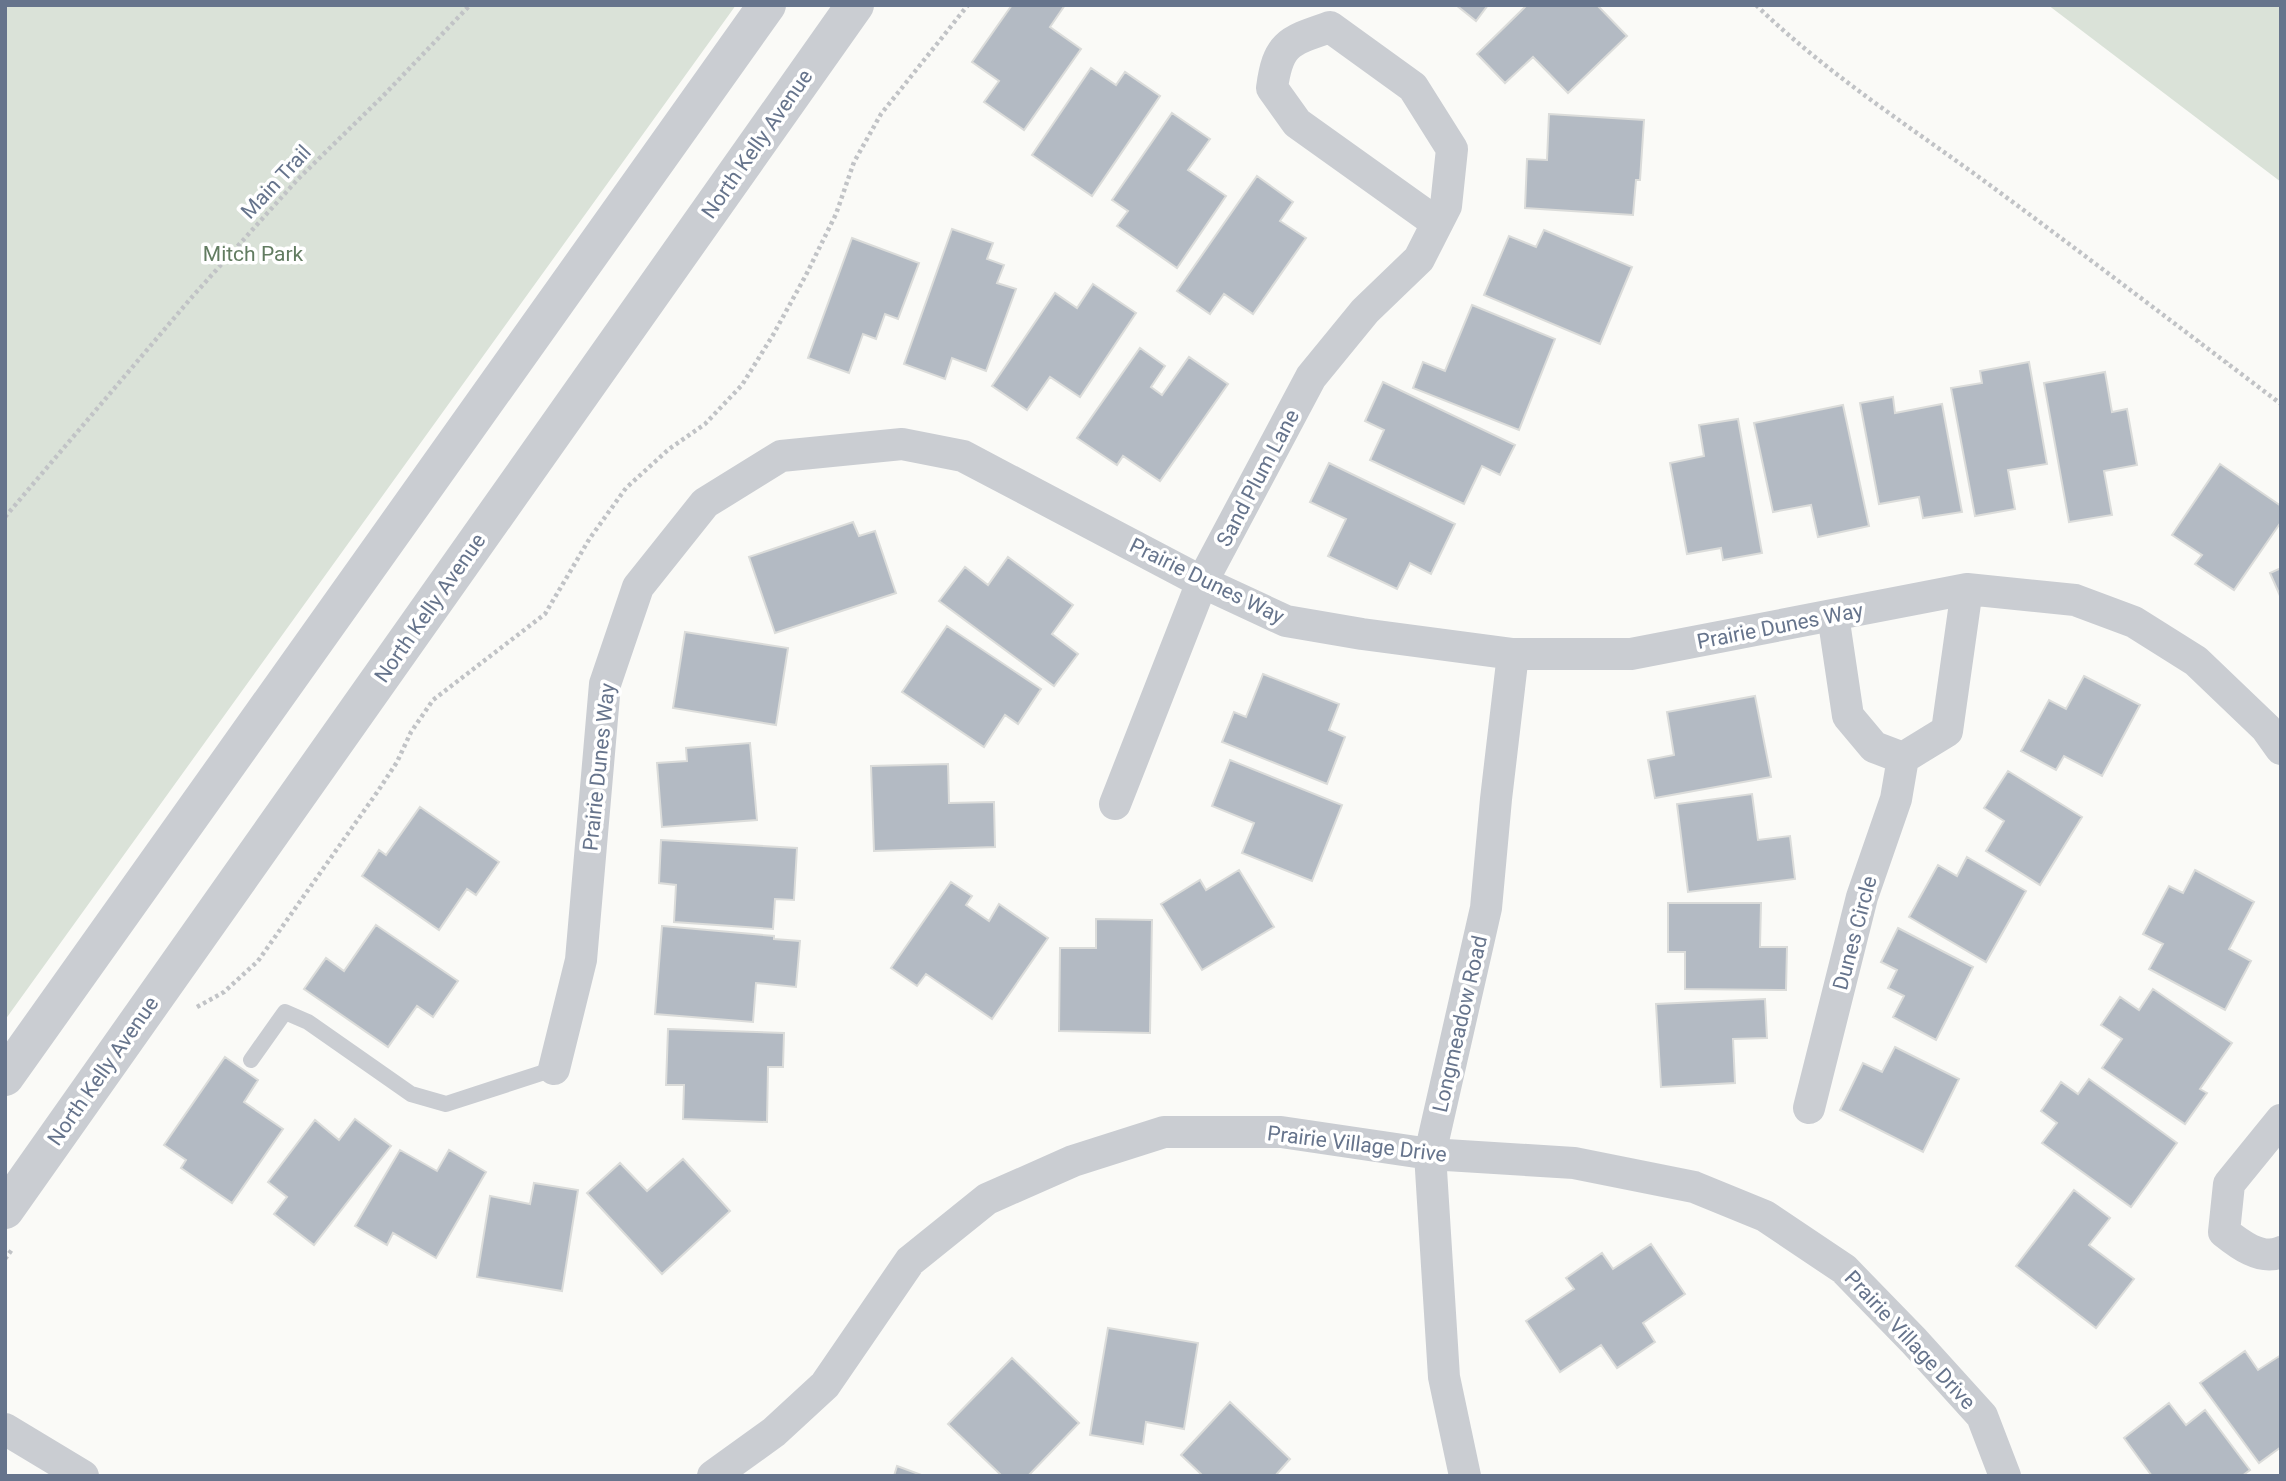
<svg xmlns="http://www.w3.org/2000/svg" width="2286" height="1481" font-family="Roboto,sans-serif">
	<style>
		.green { fill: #dae2d8 }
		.building { fill: #b3bac3; stroke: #dbdcda; stroke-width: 2 }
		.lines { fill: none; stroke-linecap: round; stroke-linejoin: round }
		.path { stroke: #c1c3c6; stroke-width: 4.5; stroke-dasharray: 3.5 3.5; stroke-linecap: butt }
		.service { stroke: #cacdd2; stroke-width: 16 }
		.minor { stroke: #cacdd2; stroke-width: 32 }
		.tertiary { stroke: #cacdd2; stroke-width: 38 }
		.labels { text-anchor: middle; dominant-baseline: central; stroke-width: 7; stroke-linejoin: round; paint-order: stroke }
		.street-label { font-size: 21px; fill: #66748c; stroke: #fff }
		.park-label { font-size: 21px; fill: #627c61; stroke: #fff }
	</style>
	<rect width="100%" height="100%" fill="#fafaf7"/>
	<path class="green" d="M 5,5 L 736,5 L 5,1020 Z
		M 2048,5 L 2281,5 L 2281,182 Z"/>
	<path class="building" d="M 1012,5 L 1065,5 L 1050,27 L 1081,49 L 1024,130 L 984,102 L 999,81 L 972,62 Z
		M 1456,5 L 1488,5 L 1476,21 Z
		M 1527,5 L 1597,5 L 1627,36 L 1568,93 L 1533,57 L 1505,83 L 1477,54 Z
		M 1091,68 L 1116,85 L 1125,72 L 1160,96 L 1092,196 L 1032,155 Z
		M 1172,113 L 1210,139 L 1188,170 L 1226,196 L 1177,268 L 1117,226 L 1128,211 L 1112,200 Z
		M 1549,114 L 1644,120 L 1640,180 L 1636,180 L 1633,215 L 1525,208 L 1527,159 L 1547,160 Z
		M 1257,176 L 1293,202 L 1280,221 L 1306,238 L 1253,314 L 1224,294 L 1210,314 L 1177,291 Z
		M 952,229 L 993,243 L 987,259 L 1004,265 L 997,283 L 1016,289 L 986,371 L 952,358 L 945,379 L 904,364 Z
		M 1544,230 L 1632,267 L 1600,344 L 1484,295 L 1509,236 L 1536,247 Z
		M 852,238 L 919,263 L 898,319 L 885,314 L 876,339 L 863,334 L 849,373 L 808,358 Z
		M 1093,284 L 1136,313 L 1080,397 L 1050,377 L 1027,410 L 992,386 L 1055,293 L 1077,308 Z
		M 1472,305 L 1555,339 L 1519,430 L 1413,388 L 1423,362 L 1445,371 Z
		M 1140,348 L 1165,366 L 1151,387 L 1162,395 L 1189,357 L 1228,384 L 1160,481 L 1123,456 L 1117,465 L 1077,438 Z
		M 2029,362 L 2047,464 L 2008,470 L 2015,509 L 1975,516 L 1951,388 L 1982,383 L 1980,371 Z
		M 2105,372 L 2112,412 L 2127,409 L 2137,465 L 2104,471 L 2112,515 L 2069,522 L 2044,383 Z
		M 1383,382 L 1515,445 L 1500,475 L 1482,466 L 1464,504 L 1370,460 L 1384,430 L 1365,421 Z
		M 1893,397 L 1895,413 L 1942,404 L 1962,512 L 1923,518 L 1919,497 L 1879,504 L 1860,403 Z
		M 1843,405 L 1869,526 L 1818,537 L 1811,505 L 1773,512 L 1754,423 Z
		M 1738,419 L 1762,553 L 1723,560 L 1721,548 L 1687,554 L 1670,463 L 1704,456 L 1699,425 Z
		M 1329,463 L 1455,524 L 1431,574 L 1410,563 L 1397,589 L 1328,556 L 1346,519 L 1310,502 Z
		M 2220,464 L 2281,506 L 2281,522 L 2234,590 L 2195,564 L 2202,555 L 2172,535 Z
		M 853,522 L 859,536 L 875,531 L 896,593 L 775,633 L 749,557 Z
		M 1008,557 L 1073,605 L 1052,634 L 1078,654 L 1054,686 L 939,601 L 965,567 L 988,585 Z
		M 2281,568 L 2281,598 L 2270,573 Z
		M 947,626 L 1041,689 L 1018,724 L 1005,715 L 984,747 L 902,692 Z
		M 685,632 L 788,648 L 776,725 L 673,708 Z
		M 1263,674 L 1339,704 L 1329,730 L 1345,737 L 1327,784 L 1222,742 L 1234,712 L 1246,717 Z
		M 2084,676 L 2140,705 L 2102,776 L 2064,756 L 2056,770 L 2021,751 L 2049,700 L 2066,709 Z
		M 1755,696 L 1771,777 L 1655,798 L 1648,760 L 1674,755 L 1667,712 Z
		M 750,743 L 757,820 L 662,827 L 657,763 L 687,761 L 686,748 Z
		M 1230,760 L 1342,805 L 1312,881 L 1242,853 L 1254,823 L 1212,806 Z
		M 948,764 L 949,803 L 994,802 L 995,847 L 874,851 L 871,766 Z
		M 2008,771 L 2082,817 L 2040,885 L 1986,851 L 2004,821 L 1984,808 Z
		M 1752,794 L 1758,840 L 1790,836 L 1795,879 L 1688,892 L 1677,804 Z
		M 420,807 L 499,862 L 476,895 L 467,889 L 439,930 L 362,876 L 379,850 L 386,855 Z
		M 661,840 L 797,848 L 794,900 L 775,899 L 773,929 L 674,922 L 676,885 L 659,883 Z
		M 1967,857 L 2026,891 L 1986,962 L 1909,917 L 1938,865 L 1957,876 Z
		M 1239,870 L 1274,927 L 1202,970 L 1161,904 L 1200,880 L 1206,890 Z
		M 2195,870 L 2254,902 L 2229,949 L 2251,961 L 2225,1010 L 2149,969 L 2163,944 L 2143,934 L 2169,886 L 2183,893 Z
		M 951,882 L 972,896 L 966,905 L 989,921 L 999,904 L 1048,938 L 992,1019 L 926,974 L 917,986 L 891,968 Z
		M 1668,903 L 1761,903 L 1760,947 L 1787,947 L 1786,990 L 1685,989 L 1685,952 L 1668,952 Z
		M 1096,919 L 1152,920 L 1150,1033 L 1059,1031 L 1060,948 L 1096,948 Z
		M 376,925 L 458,981 L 433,1017 L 417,1006 L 388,1047 L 304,989 L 326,958 L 344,971 Z
		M 662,926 L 774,936 L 774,939 L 800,941 L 796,987 L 756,983 L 753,1022 L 655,1014 Z
		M 1898,928 L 1973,967 L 1936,1040 L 1893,1017 L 1904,996 L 1888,988 L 1897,970 L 1881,962 Z
		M 2153,989 L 2232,1043 L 2200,1089 L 2207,1093 L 2185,1124 L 2102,1068 L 2122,1039 L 2101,1025 L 2120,997 L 2139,1010 Z
		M 1765,999 L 1767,1038 L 1733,1039 L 1735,1083 L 1661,1087 L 1656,1004 Z
		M 668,1029 L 784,1033 L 783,1067 L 768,1067 L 767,1122 L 683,1119 L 684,1085 L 666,1085 Z
		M 1895,1047 L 1959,1079 L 1923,1152 L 1840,1110 L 1863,1063 L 1882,1072 Z
		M 225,1057 L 258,1080 L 244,1102 L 283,1129 L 232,1203 L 181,1168 L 186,1160 L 164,1145 Z
		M 2089,1079 L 2177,1143 L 2131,1207 L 2042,1143 L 2057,1123 L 2041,1111 L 2061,1082 L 2078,1094 Z
		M 355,1119 L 391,1146 L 314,1245 L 274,1214 L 287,1197 L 268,1182 L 315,1120 L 339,1140 Z
		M 400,1150 L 437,1171 L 449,1150 L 486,1172 L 436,1258 L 393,1233 L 387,1245 L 355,1226 Z
		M 683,1159 L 730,1211 L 662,1274 L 587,1193 L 620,1163 L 647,1191 Z
		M 534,1183 L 578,1190 L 562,1291 L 477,1277 L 490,1196 L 530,1204 Z
		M 2074,1190 L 2110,1218 L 2089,1245 L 2134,1279 L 2096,1328 L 2016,1266 Z
		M 1651,1244 L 1685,1294 L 1643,1323 L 1655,1342 L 1617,1368 L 1601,1345 L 1560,1372 L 1526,1321 L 1574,1289 L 1566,1278 L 1602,1253 L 1613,1269 Z
		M 1108,1328 L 1198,1343 L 1184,1429 L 1146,1422 L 1143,1444 L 1090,1435 Z
		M 2245,1351 L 2258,1370 L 2281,1355 L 2281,1447 L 2259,1463 L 2200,1383 Z
		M 1012,1358 L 1079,1423 L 1028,1476 L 1002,1476 L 948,1424 Z
		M 1230,1402 L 1290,1459 L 1275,1476 L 1203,1476 L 1181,1455 Z
		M 2169,1403 L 2186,1425 L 2205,1410 L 2250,1470 L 2242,1476 L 2152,1476 L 2124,1438 Z
		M 897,1466 L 924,1476 L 894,1476 Z"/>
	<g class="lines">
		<path class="path" d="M 1756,5 C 1826,73 1909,126 1987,183 C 2086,256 2183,330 2281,404
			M 5,517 L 192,297 L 298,179 L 383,96 L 470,5
			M 197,1007 L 224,992 L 258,961 L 378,791 L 397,762 L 411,732 L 433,700 L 545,614 L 590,538 L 626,488 L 669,449 L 705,424 L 742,385 L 773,335 L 806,275 L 836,214 L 854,162 L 881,114 L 968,5
			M 5,1259 L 13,1248"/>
		<path class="service" d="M 251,1060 L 285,1012 L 308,1022 L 411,1094 L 446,1104 L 554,1069"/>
		<path class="minor" d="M 1833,615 L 1848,716 L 1874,747 L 1903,758
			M 1115,804 L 1202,582 L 1311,377 L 1365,311 L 1419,259 L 1446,206 L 1452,149 L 1413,87 L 1330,27 C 1289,41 1278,43 1272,88 L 1297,123 L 1437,223
			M 554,1069 L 581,960 L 605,684 L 638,587 L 705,503 L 781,456 L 902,444 L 963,456 L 1202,582 L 1286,621 L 1362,634 L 1513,654 L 1631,654 L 1967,589 L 2075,600 L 2134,622 L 2196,661 L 2266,728 L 2281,749
			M 1809,1108 L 1862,897 L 1896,799 L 1903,758 L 1947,731 L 1967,589
			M 2281,1120 L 2229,1184 L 2224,1232 C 2239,1244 2261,1261 2281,1252
			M 5,1429 L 83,1476
			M 713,1476 L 774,1432 L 825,1385 L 910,1261 L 987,1199 L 1073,1161 L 1164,1132 L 1281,1132 L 1430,1154 L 1574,1163 L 1694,1187 L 1765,1216 L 1844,1269 L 1914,1341 L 1982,1416 L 2005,1476
			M 1465,1476 L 1444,1377 L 1430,1154 L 1486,908 L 1496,799 L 1513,654"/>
		<path class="tertiary" d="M 5,1077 L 767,5
			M 5,1210 L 855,5"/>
	</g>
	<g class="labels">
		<g class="street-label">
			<text transform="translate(757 144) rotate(-55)">North Kelly Avenue</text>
			<text transform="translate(276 182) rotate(-47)">Main Trail</text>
			<text transform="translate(1258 478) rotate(-62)">Sand Plum Lane</text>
			<text transform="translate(1207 581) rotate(26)">Prairie Dunes Way</text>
			<text transform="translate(430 608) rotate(-55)">North Kelly Avenue</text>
			<text transform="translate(1780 626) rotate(-11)">Prairie Dunes Way</text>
			<text transform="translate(599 767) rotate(-84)">Prairie Dunes Way</text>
			<text transform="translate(1855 933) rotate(-75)">Dunes Circle</text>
			<text transform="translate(1460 1024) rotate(-77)">Longmeadow Road</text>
			<text transform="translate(103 1071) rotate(-55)">North Kelly Avenue</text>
			<text transform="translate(1357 1144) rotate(7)">Prairie Village Drive</text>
			<text transform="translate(1910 1340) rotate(47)">Prairie Village Drive</text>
		</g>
		<g class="park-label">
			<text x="253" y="254">Mitch Park</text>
		</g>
	</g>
	<rect width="2286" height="1481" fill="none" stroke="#66748c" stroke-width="14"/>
</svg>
